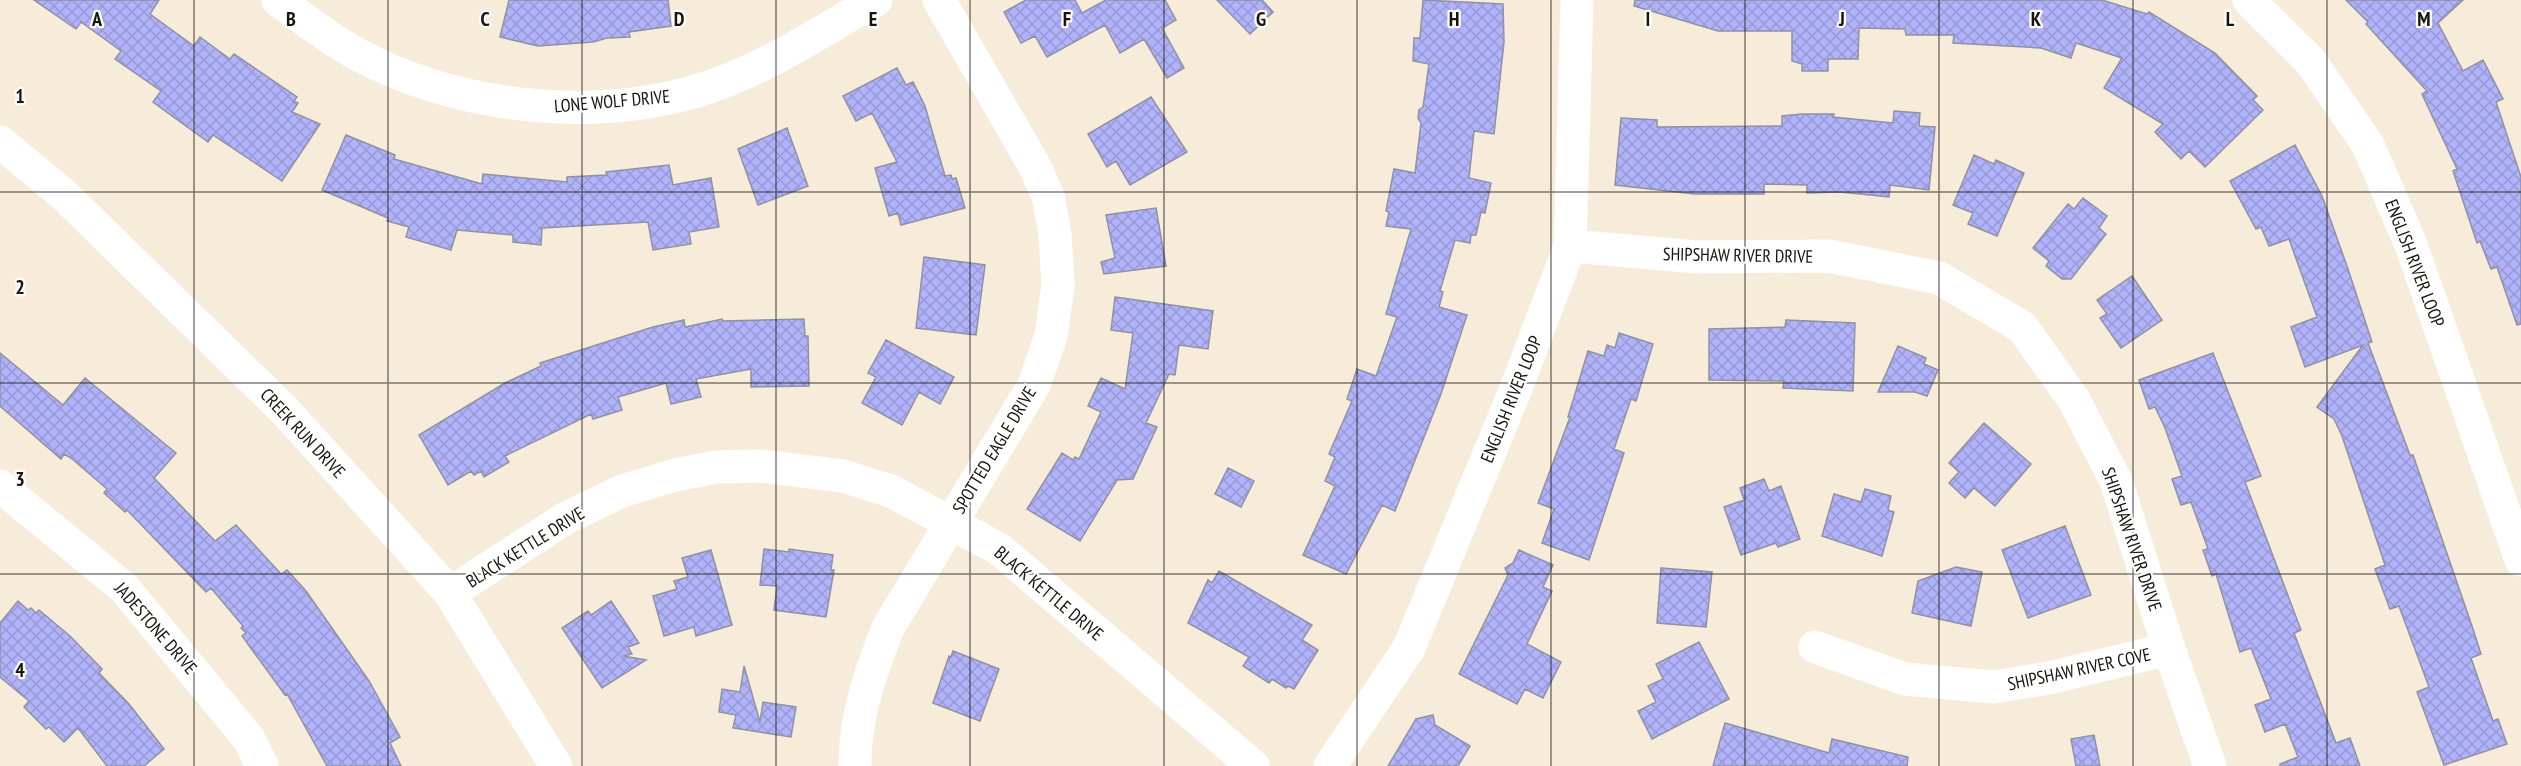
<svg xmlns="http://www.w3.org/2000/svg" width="2521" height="766" font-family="'PT Sans Narrow',sans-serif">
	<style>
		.building { fill: url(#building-cross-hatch); stroke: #9091a3; stroke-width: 1.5 }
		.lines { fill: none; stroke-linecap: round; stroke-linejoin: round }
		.street { stroke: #fff; stroke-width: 33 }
		.grid { fill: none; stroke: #18140e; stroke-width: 1.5; stroke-opacity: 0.55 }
		.labels { text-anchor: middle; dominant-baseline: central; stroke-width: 4.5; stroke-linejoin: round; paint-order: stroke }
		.street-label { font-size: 18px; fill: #18140e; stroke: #fff }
		.grid-label { font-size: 20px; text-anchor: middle; font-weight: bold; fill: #18140e; stroke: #fff; stroke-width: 4.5; stroke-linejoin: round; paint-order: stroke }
	</style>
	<defs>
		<pattern id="building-cross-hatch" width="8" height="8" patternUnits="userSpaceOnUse" patternTransform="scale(1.5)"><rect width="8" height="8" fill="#b1b3fa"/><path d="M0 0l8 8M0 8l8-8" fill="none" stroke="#9899d5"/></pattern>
	</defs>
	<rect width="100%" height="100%" fill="#f7ecda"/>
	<path class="building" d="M 34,0 L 159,0 L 150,14 L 194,46 L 200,37 L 230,59 L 234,54 L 297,97 L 294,101 L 298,103 L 292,112 L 320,124 L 282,181 L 213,135 L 208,142 L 153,102 L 161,91 L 115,59 L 121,51 L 81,22 L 76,29 Z
		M 509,0 L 668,0 L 671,26 L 629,32 L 630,37 L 607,38 L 593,42 L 538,46 L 500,37 Z
		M 1026,0 L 1075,0 L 1082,13 L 1106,0 L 1165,0 L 1176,20 L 1162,28 L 1184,68 L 1167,78 L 1144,39 L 1120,53 L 1105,25 L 1047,57 L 1035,36 L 1021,43 L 1004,12 Z
		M 1217,0 L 1262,0 L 1273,12 L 1250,34 Z
		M 1423,0 L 1503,4 L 1504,42 L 1494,134 L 1474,131 L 1469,178 L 1491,183 L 1485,213 L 1481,212 L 1476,235 L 1471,235 L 1470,243 L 1455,240 L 1440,291 L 1443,292 L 1439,307 L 1467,315 L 1441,394 L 1395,511 L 1382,505 L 1346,574 L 1303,555 L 1335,486 L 1325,481 L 1335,457 L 1329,454 L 1352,401 L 1347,399 L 1357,369 L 1376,376 L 1397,317 L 1386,314 L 1411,229 L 1386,226 L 1389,212 L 1386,211 L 1394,169 L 1415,173 L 1421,123 L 1418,118 L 1419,110 L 1423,107 L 1429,64 L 1413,61 L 1414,38 L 1420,38 Z
		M 1635,0 L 2102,0 L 2147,14 L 2149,12 L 2215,53 L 2257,96 L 2253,100 L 2263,110 L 2205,167 L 2189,151 L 2181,159 L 2155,132 L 2163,124 L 2104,88 L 2122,58 L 2076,43 L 2071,58 L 2041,48 L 1953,43 L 1954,35 L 1906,35 L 1905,29 L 1859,28 L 1858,59 L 1828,59 L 1828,71 L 1802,71 L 1802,64 L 1792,61 L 1792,31 L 1718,31 L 1634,6 Z
		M 2346,0 L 2463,0 L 2438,23 L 2463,71 L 2483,60 L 2503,99 L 2496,102 L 2521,177 L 2521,324 L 2517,325 L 2497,267 L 2491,269 L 2480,241 L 2477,243 L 2453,171 L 2457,169 L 2422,94 L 2427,91 L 2366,24 L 2368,22 Z
		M 897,68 L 906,85 L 913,82 L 925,106 L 945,176 L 951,175 L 952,179 L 956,178 L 965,208 L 901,225 L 898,213 L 889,216 L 875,168 L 897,162 L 872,113 L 856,121 L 843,96 Z
		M 1151,97 L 1187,152 L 1130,185 L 1116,161 L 1107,167 L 1088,134 Z
		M 1894,111 L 1920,113 L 1919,126 L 1935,127 L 1929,190 L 1890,185 L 1889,197 L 1840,192 L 1807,193 L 1807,185 L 1764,184 L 1764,194 L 1695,194 L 1615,185 L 1621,118 L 1657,120 L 1657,127 L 1782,126 L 1782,116 L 1802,114 L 1834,114 L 1833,117 L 1893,123 Z
		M 787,128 L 808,186 L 758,205 L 738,149 Z
		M 346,135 L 395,155 L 394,159 L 482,184 L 483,174 L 567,182 L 567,177 L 607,175 L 606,172 L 669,165 L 673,185 L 711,178 L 719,227 L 689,232 L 691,244 L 653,250 L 648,222 L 542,228 L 541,245 L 513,242 L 513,235 L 457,230 L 451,250 L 406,237 L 409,227 L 387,221 L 388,218 L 322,190 Z
		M 2295,145 L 2322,196 L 2348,269 L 2372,342 L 2368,343 L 2410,455 L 2413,455 L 2473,629 L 2481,654 L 2471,658 L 2493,721 L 2498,719 L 2507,744 L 2444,765 L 2417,692 L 2429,687 L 2399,606 L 2390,609 L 2375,569 L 2385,565 L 2342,436 L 2334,419 L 2317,407 L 2363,345 L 2305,367 L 2291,327 L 2317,317 L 2289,239 L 2269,246 L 2261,227 L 2256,229 L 2230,181 Z
		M 1974,155 L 1994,164 L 1996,160 L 2024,173 L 1997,236 L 1968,224 L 1973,213 L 1953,205 Z
		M 2083,198 L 2107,216 L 2099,228 L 2106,234 L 2071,279 L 2062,279 L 2046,266 L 2049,261 L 2033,248 L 2068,204 L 2074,209 Z
		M 1156,208 L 1166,266 L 1104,274 L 1101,262 L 1115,258 L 1106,215 Z
		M 924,257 L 985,265 L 976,335 L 916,328 Z
		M 2132,276 L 2162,320 L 2121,348 L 2100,318 L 2107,314 L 2097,300 Z
		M 1115,297 L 1213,311 L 1208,349 L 1179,345 L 1175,375 L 1169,374 L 1146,423 L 1157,427 L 1133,479 L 1117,480 L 1080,541 L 1027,509 L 1062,453 L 1073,460 L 1075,457 L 1079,459 L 1101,412 L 1088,406 L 1101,378 L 1125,389 L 1133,333 L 1111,330 Z
		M 722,319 L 723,321 L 804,319 L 805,336 L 808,336 L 809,386 L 751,387 L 751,369 L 696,379 L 701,397 L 671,404 L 666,383 L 618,397 L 622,410 L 593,419 L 591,414 L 505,456 L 509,462 L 484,477 L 481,471 L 474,475 L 471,471 L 448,485 L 419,435 L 505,383 L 541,366 L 540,363 L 653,327 L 684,320 L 685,327 Z
		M 1786,320 L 1855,323 L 1853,391 L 1783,388 L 1784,381 L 1709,380 L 1709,329 L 1785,327 Z
		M 1619,333 L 1653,344 L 1636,401 L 1631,399 L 1614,449 L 1624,453 L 1589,560 L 1542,543 L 1554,509 L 1538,503 L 1570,417 L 1568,417 L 1588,351 L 1604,356 L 1607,345 L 1615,348 Z
		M 886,340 L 954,377 L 940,404 L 919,392 L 902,425 L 862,403 L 876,377 L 868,373 Z
		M 1898,346 L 1926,358 L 1924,364 L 1938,370 L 1927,396 L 1915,392 L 1878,392 Z
		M 0,353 L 63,405 L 85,378 L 176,453 L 154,478 L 215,541 L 236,525 L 281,574 L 287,570 L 306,591 L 369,681 L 400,737 L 390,743 L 401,766 L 327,766 L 287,694 L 285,695 L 242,636 L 246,633 L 241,628 L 243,626 L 211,588 L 206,592 L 127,510 L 125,512 L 104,493 L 107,489 L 71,458 L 64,454 L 61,459 L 0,406 Z
		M 2213,353 L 2261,476 L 2245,482 L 2301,630 L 2294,633 L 2336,743 L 2350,738 L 2360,766 L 2280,766 L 2280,764 L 2298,757 L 2285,724 L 2265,732 L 2255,705 L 2271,699 L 2251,648 L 2240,652 L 2216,574 L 2212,576 L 2203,550 L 2208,549 L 2191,502 L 2181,505 L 2172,479 L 2182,476 L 2165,428 L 2155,407 L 2149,409 L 2139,380 Z
		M 1984,423 L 2031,464 L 1995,506 L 1974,488 L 1965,498 L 1949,483 L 1959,472 L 1949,463 Z
		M 1228,468 L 1254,481 L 1241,507 L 1215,494 Z
		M 1764,479 L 1769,491 L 1781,486 L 1800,539 L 1778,547 L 1776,543 L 1741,555 L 1724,507 L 1744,500 L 1740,488 Z
		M 1865,489 L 1891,496 L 1888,510 L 1894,512 L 1882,556 L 1822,536 L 1834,494 L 1861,502 Z
		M 2065,526 L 2091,595 L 2028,618 L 2002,550 Z
		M 764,549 L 789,552 L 789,549 L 833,555 L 831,570 L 834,570 L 826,617 L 774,610 L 777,586 L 760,585 Z
		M 711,550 L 732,625 L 696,636 L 694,627 L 664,636 L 653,596 L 677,589 L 674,581 L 688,577 L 682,558 Z
		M 1519,550 L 1553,565 L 1543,587 L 1552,591 L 1527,644 L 1561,662 L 1543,698 L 1525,689 L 1517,704 L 1459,674 L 1508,575 L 1505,568 L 1513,563 Z
		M 1956,567 L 1982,572 L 1971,626 L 1912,613 L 1918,581 Z
		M 1661,568 L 1712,572 L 1706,627 L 1657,623 Z
		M 1219,571 L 1312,625 L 1302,640 L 1318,650 L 1294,689 L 1288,686 L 1286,688 L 1272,679 L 1269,683 L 1243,666 L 1249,657 L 1188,623 L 1208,580 L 1212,583 Z
		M 18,601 L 28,610 L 31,608 L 36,613 L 39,610 L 70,636 L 102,669 L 99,673 L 129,704 L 164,749 L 144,766 L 107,766 L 78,728 L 64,742 L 49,727 L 46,729 L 24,707 L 29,701 L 0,677 L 0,623 Z
		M 611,601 L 639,643 L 628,647 L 632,654 L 623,656 L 646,660 L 602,688 L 562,628 L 588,611 L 591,615 Z
		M 1699,642 L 1729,699 L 1652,739 L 1638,711 L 1656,702 L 1648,686 L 1663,679 L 1656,664 Z
		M 953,651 L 999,669 L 980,721 L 933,703 L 949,656 L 951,657 Z
		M 744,666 L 760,722 L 763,702 L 796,707 L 791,737 L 733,728 L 736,715 L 719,712 L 722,689 L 740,692 Z
		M 1433,715 L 1435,725 L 1470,746 L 1458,766 L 1388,766 L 1416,719 Z
		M 1725,723 L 1829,753 L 1832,739 L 1908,757 L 1907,766 L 1713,766 Z
		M 2094,735 L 2100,766 L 2076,766 L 2071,739 Z"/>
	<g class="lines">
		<path class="street" d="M 278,0 C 304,19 329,39 357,54 C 455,107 586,122 693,92 C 758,74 818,33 876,0
			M 2249,0 L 2311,62 L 2368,145 L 2411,245 L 2521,560
			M 0,142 L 63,194 L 286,412 L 450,593 L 556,766
			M 1570,246 L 1698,257 L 1829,256 L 1939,278 L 2022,327 L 2074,400 L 2116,481 L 2169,649 L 2210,766
			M 0,486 L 124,588 L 249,739 L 262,766
			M 450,593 L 566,518 L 622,491 L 675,475 L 716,467 L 760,466 L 843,476 L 891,491 L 999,549 L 1253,766
			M 1815,647 L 1905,679 L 1993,687 L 2049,678 L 2169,649
			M 855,766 C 854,719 871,671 888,628 L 1034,385 L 1051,336 L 1058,286 L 1055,234 L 1048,196 L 1034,165 L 939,0
			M 1330,766 L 1409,648 L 1515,391 L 1570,246 L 1577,0"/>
	</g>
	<path class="grid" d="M 194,0 L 194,766M 388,0 L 388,766M 582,0 L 582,766M 776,0 L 776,766M 970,0 L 970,766M 1164,0 L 1164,766M 1357,0 L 1357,766M 1551,0 L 1551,766M 1745,0 L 1745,766M 1939,0 L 1939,766M 2133,0 L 2133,766M 2327,0 L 2327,766M 0,192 L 2521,192M 0,383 L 2521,383M 0,574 L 2521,574"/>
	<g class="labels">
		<g class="street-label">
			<text transform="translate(612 101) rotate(-5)">LONE WOLF DRIVE</text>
			<text transform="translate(1738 255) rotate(1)">SHIPSHAW RIVER DRIVE</text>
			<text transform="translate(2415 263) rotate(69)">ENGLISH RIVER LOOP</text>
			<text transform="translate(1511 399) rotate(-68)">ENGLISH RIVER LOOP</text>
			<text transform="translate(303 433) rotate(47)">CREEK RUN DRIVE</text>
			<text transform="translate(994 450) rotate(-59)">SPOTTED EAGLE DRIVE</text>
			<text transform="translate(2132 539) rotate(71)">SHIPSHAW RIVER DRIVE</text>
			<text transform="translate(525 547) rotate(-32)">BLACK KETTLE DRIVE</text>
			<text transform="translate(1049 593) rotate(40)">BLACK KETTLE DRIVE</text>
			<text transform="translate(156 628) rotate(49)">JADESTONE DRIVE</text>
			<text transform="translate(2079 669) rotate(-12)">SHIPSHAW RIVER COVE</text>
		</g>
	</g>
	<g class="grid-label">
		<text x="97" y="26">A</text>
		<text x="291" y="26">B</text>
		<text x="485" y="26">C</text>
		<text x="679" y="26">D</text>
		<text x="873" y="26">E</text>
		<text x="1067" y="26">F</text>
		<text x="1261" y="26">G</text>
		<text x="1454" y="26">H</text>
		<text x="1648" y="26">I</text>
		<text x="1842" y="26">J</text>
		<text x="2036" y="26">K</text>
		<text x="2230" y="26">L</text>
		<text x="2424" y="26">M</text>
		<text x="20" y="103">1</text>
		<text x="20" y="294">2</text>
		<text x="20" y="486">3</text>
		<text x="20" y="677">4</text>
	</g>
</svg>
